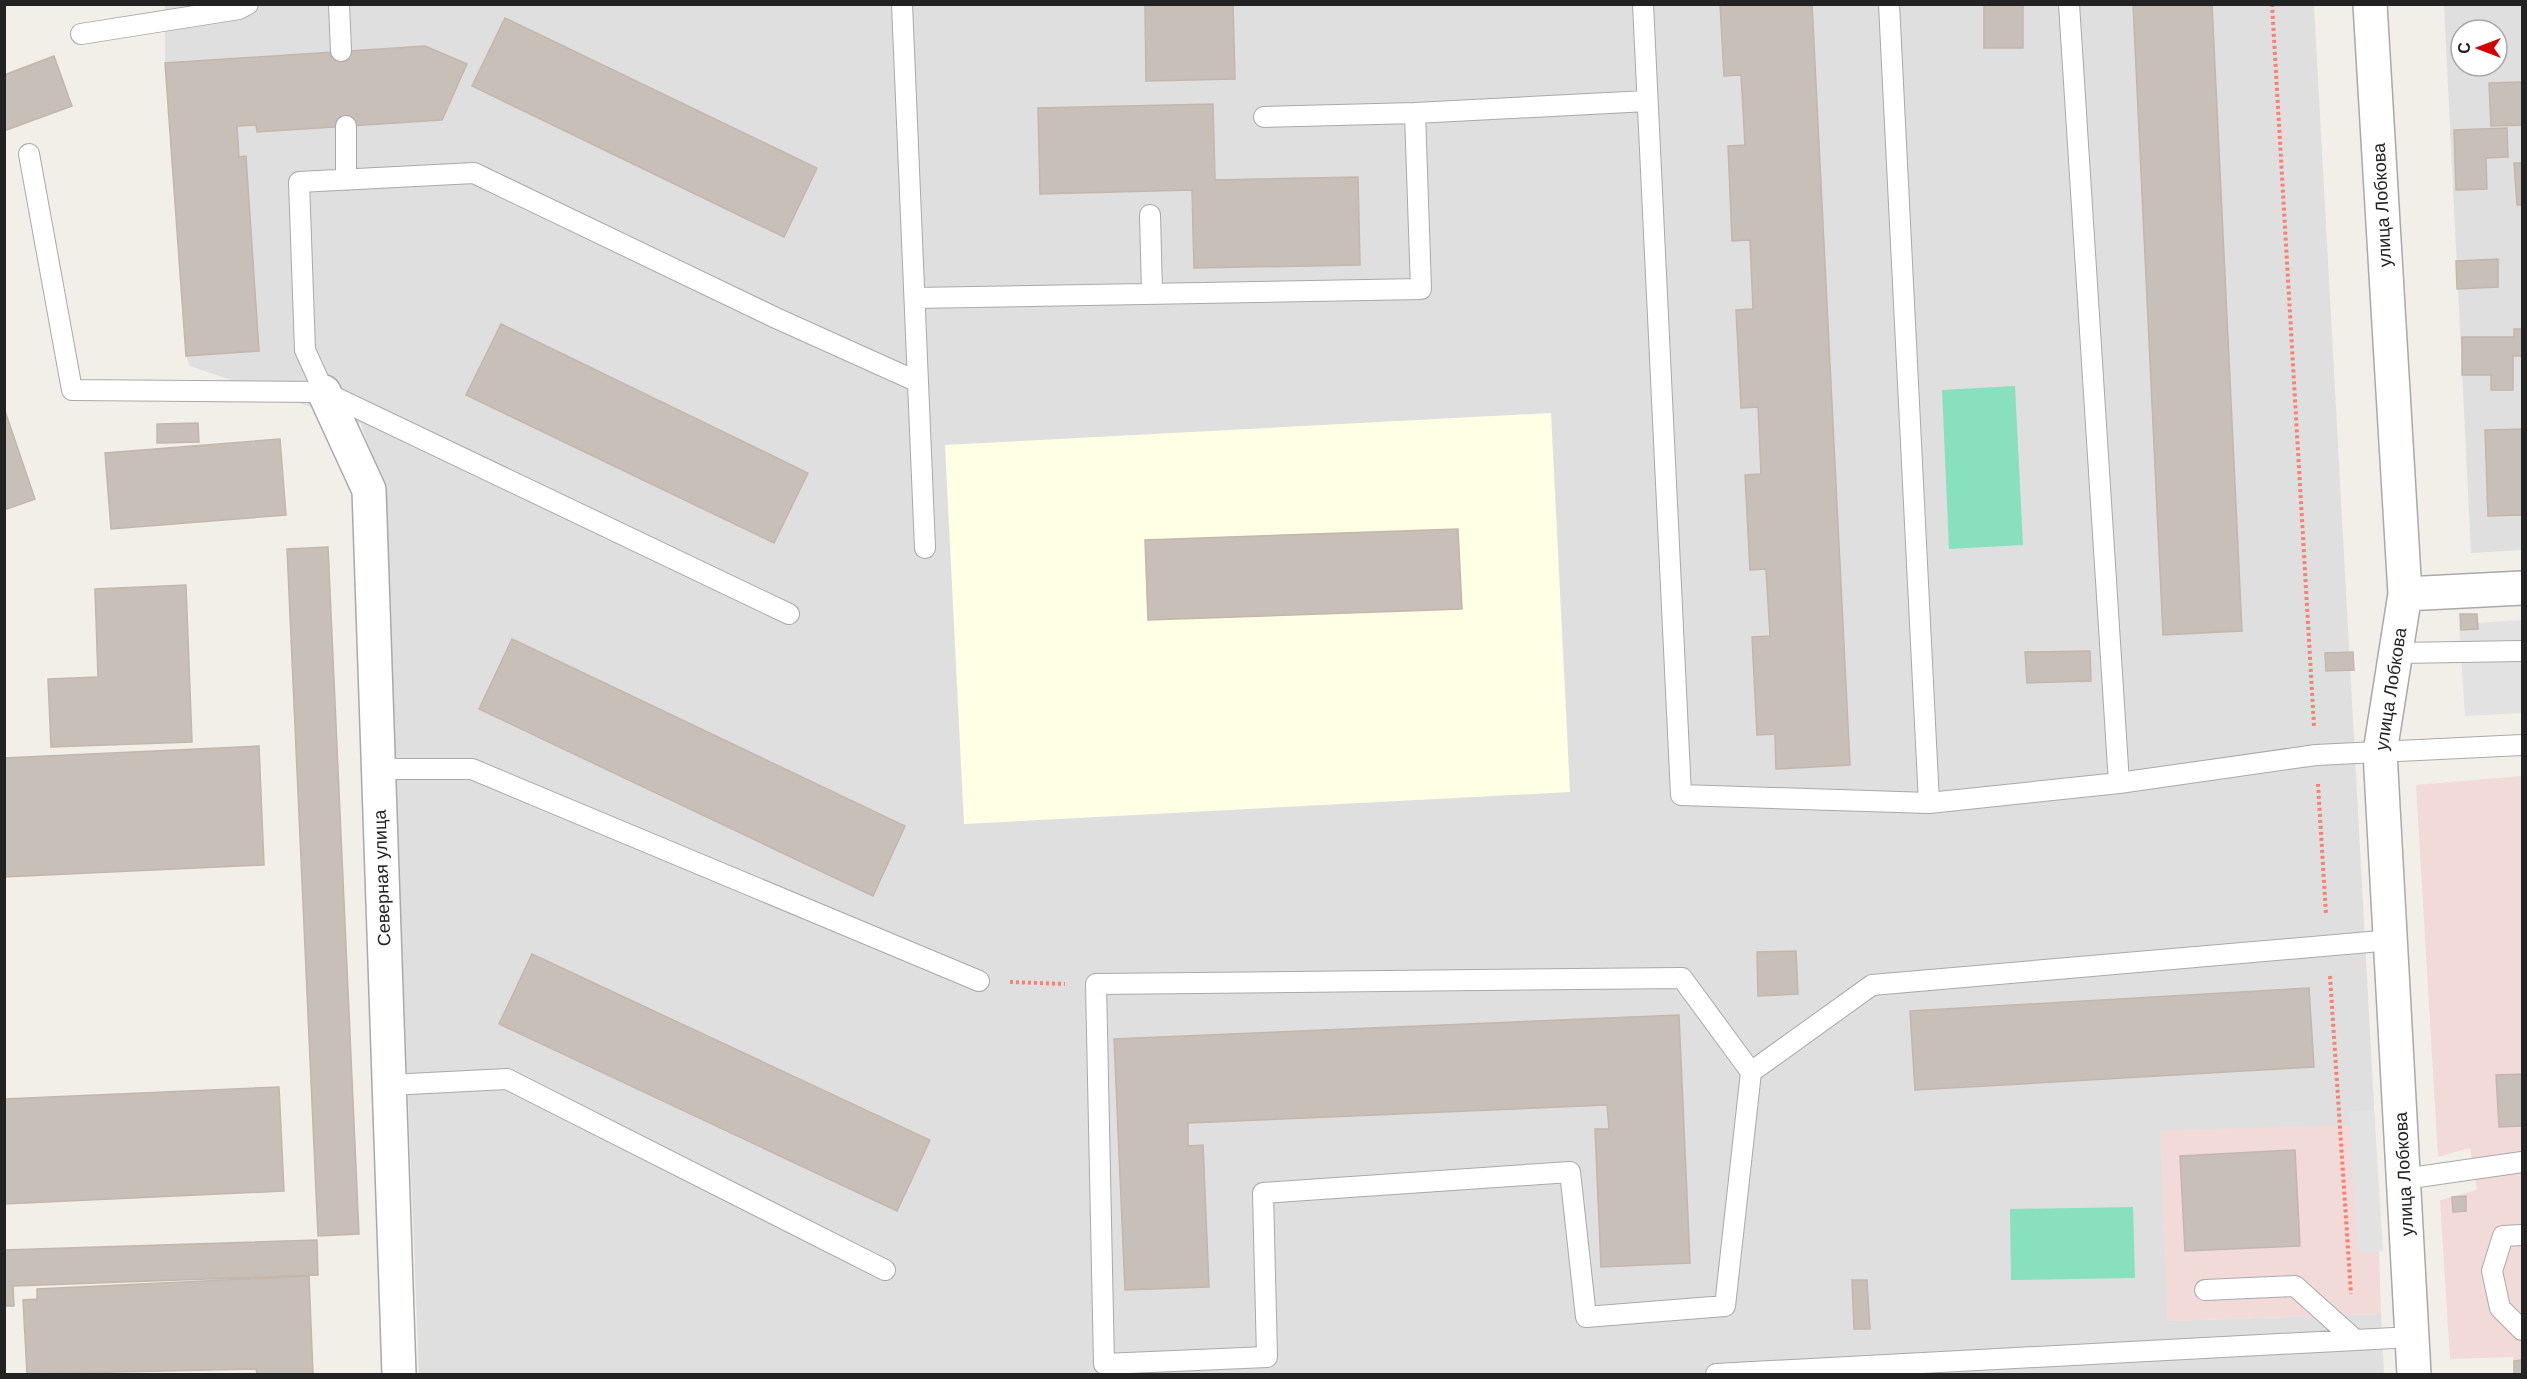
<svg xmlns="http://www.w3.org/2000/svg" width="2527" height="1379" font-family="Arial,sans-serif">
	<style>
		.residential { fill: #e0dfdf; fill-rule: evenodd }
		.commercial { fill: #f2dad9 }
		.education { fill: #ffffe5 }
		.pitch { fill: #88e0be }
		.parking { fill: #e2e2e2 }
		.building { fill: #c7bfb8; stroke: #c4b6ab; stroke-width: 1.5 }
		.lines { fill: none; stroke-linecap: round; stroke-linejoin: round }
		.lane-casing { stroke: #a9a9a9; stroke-width: 22 }
		.street-casing { stroke: #a9a9a9; stroke-width: 36 }
		.path { stroke: #fa8072; stroke-width: 4; stroke-dasharray: 3 3; stroke-linecap: butt }
		.lane { stroke: #fff; stroke-width: 20 }
		.street { stroke: #fff; stroke-width: 33 }
		.labels { text-anchor: middle; dominant-baseline: central; stroke-width: 4.5; stroke-linejoin: round; paint-order: stroke }
		.street-label { font-size: 18px; fill: #222; stroke: #fff }
	</style>
	<rect width="100%" height="100%" fill="#f2efe9"/>
	<path class="residential" d="M 165,5 L 2314,5 L 2375,1124 L 2167,1321 L 2381,1314 L 2384,1374 L 419,1374 L 384,492 L 361,424 L 190,366 L 186,356 L 165,63 Z
		M 2444,5 L 2522,5 L 2522,550 L 2471,553 ZM 2461,30 L 2497,30 L 2497,66 L 2461,66 Z"/>
	<path class="commercial" d="M 2522,776 L 2522,1374 L 2514,1374 L 2513,1357 L 2450,1359 L 2440,1200 L 2477,1190 L 2470,1148 L 2438,1157 L 2416,785 Z
		M 2375,1124 L 2381,1314 L 2167,1321 L 2160,1131 Z"/>
	<path class="education" d="M 1551,413 L 1570,792 L 964,824 L 945,445 Z"/>
	<path class="pitch" d="M 2015,386 L 2023,545 L 1949,549 L 1942,390 Z
		M 2133,1207 L 2135,1278 L 2011,1280 L 2010,1209 Z"/>
	<path class="parking" d="M 2522,620 L 2522,713 L 2465,716 L 2459,624 Z
		M 2374,1110 L 2383,1251 L 2358,1252 L 2349,1111 Z"/>
	<path class="building" d="M 1145,4 L 1233,4 L 1235,79 L 1146,81 Z
		M 1720,4 L 1812,4 L 1850,765 L 1776,769 L 1775,734 L 1757,735 L 1752,637 L 1770,636 L 1766,569 L 1750,570 L 1745,475 L 1761,474 L 1758,407 L 1741,408 L 1736,310 L 1753,309 L 1750,240 L 1732,241 L 1728,146 L 1745,145 L 1741,75 L 1724,76 Z
		M 1984,4 L 2023,4 L 2023,48 L 1984,48 Z
		M 2133,4 L 2212,4 L 2242,631 L 2163,635 Z
		M 505,18 L 817,168 L 784,237 L 472,86 Z
		M 425,46 L 467,64 L 442,120 L 257,132 L 256,125 L 237,126 L 239,157 L 246,156 L 259,351 L 186,356 L 165,63 Z
		M 54,56 L 72,106 L 4,131 L 4,75 Z
		M 2522,82 L 2522,125 L 2491,126 L 2489,83 Z
		M 1213,104 L 1215,180 L 1358,177 L 1360,265 L 1194,268 L 1192,190 L 1040,194 L 1038,108 Z
		M 2507,128 L 2508,157 L 2486,158 L 2487,189 L 2456,190 L 2454,130 Z
		M 2514,163 L 2522,163 L 2522,205 L 2517,205 Z
		M 2498,259 L 2498,287 L 2457,289 L 2456,261 Z
		M 501,324 L 808,473 L 774,543 L 466,395 Z
		M 2514,329 L 2522,329 L 2522,356 L 2513,356 L 2513,390 L 2491,390 L 2491,375 L 2462,375 L 2462,337 L 2514,337 Z
		M 4,408 L 35,499 L 4,510 Z
		M 198,423 L 199,442 L 157,443 L 157,424 Z
		M 2522,429 L 2522,515 L 2488,516 L 2485,430 Z
		M 280,439 L 286,515 L 111,529 L 105,453 Z
		M 1458,529 L 1462,609 L 1148,620 L 1145,540 Z
		M 328,547 L 359,1234 L 318,1236 L 287,549 Z
		M 186,585 L 192,742 L 51,747 L 48,679 L 98,677 L 95,589 Z
		M 2460,614 L 2477,614 L 2478,629 L 2461,630 Z
		M 512,639 L 905,826 L 873,896 L 479,709 Z
		M 2090,651 L 2091,681 L 2027,683 L 2025,652 Z
		M 2353,652 L 2354,670 L 2326,671 L 2325,653 Z
		M 259,746 L 264,865 L 4,877 L 4,758 Z
		M 1796,951 L 1798,994 L 1758,996 L 1757,952 Z
		M 532,954 L 930,1140 L 897,1211 L 499,1024 Z
		M 2309,988 L 2314,1067 L 1915,1090 L 1910,1011 Z
		M 1679,1015 L 1690,1263 L 1601,1267 L 1595,1129 L 1609,1129 L 1607,1105 L 1188,1123 L 1188,1146 L 1203,1145 L 1209,1287 L 1125,1290 L 1114,1039 Z
		M 2522,1074 L 2522,1126 L 2499,1127 L 2496,1075 Z
		M 279,1087 L 284,1191 L 4,1204 L 4,1099 Z
		M 2295,1150 L 2300,1246 L 2185,1251 L 2180,1156 Z
		M 2466,1196 L 2466,1211 L 2453,1212 L 2452,1197 Z
		M 317,1240 L 318,1275 L 13,1286 L 14,1306 L 4,1306 L 4,1250 Z
		M 309,1276 L 313,1374 L 257,1374 L 256,1369 L 27,1374 L 23,1300 L 37,1299 L 37,1289 Z
		M 1852,1280 L 1867,1280 L 1870,1329 L 1854,1329 Z
		M 2522,1360 L 2522,1374 L 2514,1374 L 2514,1361 Z"/>
	<g class="lines">
		<defs>
			<path id="lane" d="M 339,4 L 341,51
				M 902,4 L 925,548
				M 1643,4 L 1681,795 L 1929,803 L 2119,783 L 2316,755 L 2522,745
				M 1889,4 L 1929,803
				M 2069,4 L 2119,783
				M 81,34 L 239,9 L 248,4
				M 1264,117 L 1415,113
				M 346,126 L 346,180
				M 29,154 L 72,390 L 324,392 L 789,614
				M 1150,215 L 1152,292
				M 915,298 L 1421,289 L 1415,113 L 1647,101
				M 324,392 L 305,350 L 299,182 L 474,173 L 776,318 L 918,382
				M 2398,653 L 2522,651
				M 378,769 L 472,769 L 979,981
				M 1751,1072 L 1725,1306 L 1586,1317 L 1570,1172 L 1263,1193 L 1267,1357 L 1104,1364 L 1096,984 L 1682,978 L 1751,1072 L 1872,985 L 2392,940
				M 389,1085 L 507,1079 L 885,1270
				M 2404,1179 L 2522,1162
				M 2522,1235 L 2503,1236 L 2492,1271 L 2500,1308 L 2522,1330
				M 2205,1290 L 2295,1286 L 2353,1338
				M 1716,1374 L 2412,1337"/>
			<path id="street" d="M 2370,4 L 2405,594 L 2380,752 L 2414,1374
				M 324,392 L 369,490 L 399,1374
				M 2405,594 L 2522,588"/>
		</defs>
		<use href="#lane" class="lane-casing"/>
		<use href="#street" class="street-casing"/>
		<path class="path" d="M 2272,4 L 2314,726
			M 2318,784 L 2326,914
			M 2330,976 L 2351,1294
			M 1010,982 L 1065,984"/>
		<use href="#lane" class="lane"/>
		<use href="#street" class="street"/>
	</g>
	<g class="labels">
		<g class="street-label">
			<text transform="translate(2382 205) rotate(-93)">улица Лобкова</text>
			<text transform="translate(2391 689) rotate(-81)">улица Лобкова</text>
			<text transform="translate(382 878) rotate(-92)">Северная улица</text>
			<text transform="translate(2404 1174) rotate(-93)">улица Лобкова</text>
		</g>
	</g>
	<rect width="2527" height="1379" fill="none" stroke="#222222" stroke-width="12"/>
	<g transform="translate(2479 48) rotate(270)"><circle r="28" fill="#ffffff" stroke="#a7a7a7" stroke-width="1.5"/>
	<path d="M0-4.5L10 22L0 15L-10 22Z" fill="#d40000"/>
	<text y="-9" font-size="16" font-weight="bold" text-anchor="middle" fill="#222222">С</text>
	</g>
</svg>
